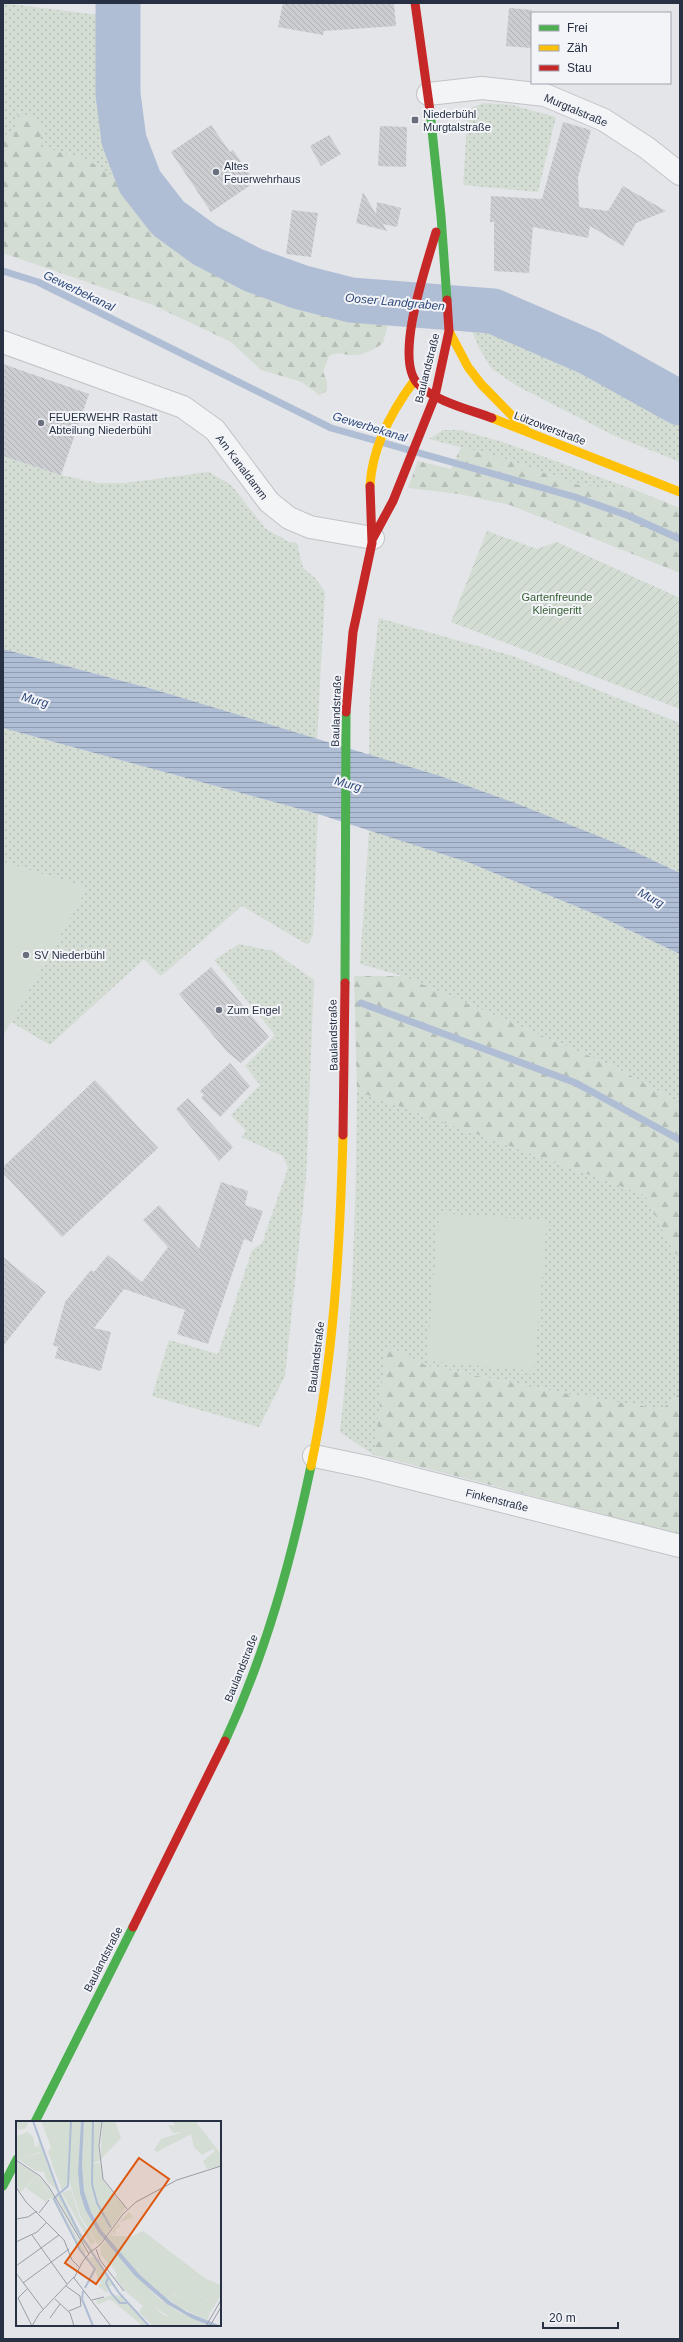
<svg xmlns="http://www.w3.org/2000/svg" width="683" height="2342" font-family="Arial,sans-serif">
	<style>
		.grass { fill: url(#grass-dots) }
		.forest { fill: url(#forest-firs) }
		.garden { fill: url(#garden-furrows) }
		.pitch { fill: #d3ddd4 }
		.water { fill: url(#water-rules) }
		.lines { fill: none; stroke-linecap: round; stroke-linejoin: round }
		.stream { stroke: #b0bed5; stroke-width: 7 }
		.river { stroke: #b0bed5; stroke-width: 45 }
		.building { fill: url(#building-back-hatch) }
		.street-casing { stroke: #c2c3c7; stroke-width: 24 }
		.street { stroke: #f3f4f6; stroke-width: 22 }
		.fast { stroke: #4caf50; stroke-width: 9 }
		.slow { stroke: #ffc107; stroke-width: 9 }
		.jam { stroke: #c62828; stroke-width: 9 }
		.poi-dot { fill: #6a6f7e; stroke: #f2f4f8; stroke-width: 1.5 }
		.labels { text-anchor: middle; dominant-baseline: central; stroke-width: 4; stroke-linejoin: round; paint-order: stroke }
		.street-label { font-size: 11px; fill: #283044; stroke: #f2f4f8 }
		.poi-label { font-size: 11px; fill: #283044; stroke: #f2f4f8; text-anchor: start }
		.park-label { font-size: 11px; fill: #386135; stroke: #f2f4f8 }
		.water-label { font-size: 12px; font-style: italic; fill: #2f497b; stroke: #f2f4f8 }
		.inset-river { fill: none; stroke: #b0bed5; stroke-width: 2 }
		.inset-road { fill: none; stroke: #999da7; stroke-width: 1 }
		.view { fill: #de570f; fill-opacity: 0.15; stroke: #de570f; stroke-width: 2 }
		.inset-edge { fill: none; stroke: #283044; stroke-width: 2 }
	</style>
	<defs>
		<pattern id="grass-dots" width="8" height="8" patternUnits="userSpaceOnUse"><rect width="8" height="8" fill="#d3ddd4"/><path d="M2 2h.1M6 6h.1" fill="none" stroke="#b5beb7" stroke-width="1.8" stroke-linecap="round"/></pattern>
		<pattern id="forest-firs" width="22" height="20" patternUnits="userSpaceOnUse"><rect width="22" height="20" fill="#d3ddd4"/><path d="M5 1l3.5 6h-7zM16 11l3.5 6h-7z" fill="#b5beb7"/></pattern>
		<pattern id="garden-furrows" width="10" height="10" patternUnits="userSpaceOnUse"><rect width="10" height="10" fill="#d3ddd4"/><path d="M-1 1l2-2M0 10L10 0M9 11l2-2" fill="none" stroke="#b5beb7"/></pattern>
		<pattern id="water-rules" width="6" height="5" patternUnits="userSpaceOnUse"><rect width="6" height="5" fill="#b0bed5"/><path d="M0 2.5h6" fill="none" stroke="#8f9bae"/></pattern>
		<pattern id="building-back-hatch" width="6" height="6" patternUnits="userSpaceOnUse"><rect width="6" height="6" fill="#cccdd1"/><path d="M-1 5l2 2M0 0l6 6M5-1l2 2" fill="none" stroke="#afb0b5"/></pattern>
	</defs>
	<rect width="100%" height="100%" fill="#e4e5e9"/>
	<path class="grass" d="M 3,3 L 106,16 L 107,86 L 113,143 L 125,184 L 88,160 L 38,146 L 19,111 L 13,137 L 3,134 Z
		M 484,103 L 512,105 L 556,117 L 538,192 L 463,185 L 468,109 Z
		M 465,293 L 529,308 L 680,387 L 680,462 L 613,435 L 517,386 L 491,368 L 479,348 L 468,322 Z
		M 443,430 L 460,430 L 506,443 L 635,490 L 579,485 L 499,457 L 429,439 Z
		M 3,456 L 61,475 L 97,483 L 125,483 L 209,472 L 231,485 L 266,529 L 289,542 L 297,543 L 303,568 L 316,579 L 325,592 L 317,740 L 156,690 L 3,649 Z
		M 379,618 L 513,656 L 680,723 L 680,873 C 579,826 476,787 369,755 L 370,688 Z
		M 3,728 L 318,814 L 313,935 L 308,945 L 242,906 L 161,976 L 144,959 L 50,1045 L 11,1022 L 87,888 L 3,862 Z
		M 369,830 L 470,863 L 597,915 L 680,954 L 680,1103 L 617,1068 L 403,976 L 360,964 Z
		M 239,944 L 273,951 L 314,980 L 306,1178 L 285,1376 L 259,1427 L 152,1396 L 169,1340 L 218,1354 L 252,1250 L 262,1243 L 288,1168 L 283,1156 L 241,1137 L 246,1131 L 231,1115 L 260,1085 L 245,1066 L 275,1035 L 214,960 Z
		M 357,1091 L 645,1195 L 673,1250 L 680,1257 L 680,1393 L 662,1409 L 579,1396 L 427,1366 L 399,1351 L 386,1349 L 374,1455 L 340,1432 C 353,1318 356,1205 357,1091 Z"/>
	<path class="forest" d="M 19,111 L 44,125 L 38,146 L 88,160 L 125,184 L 145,212 L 175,237 L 223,267 L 278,290 L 320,304 L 354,309 L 392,309 L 383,343 C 375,349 364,355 354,355 C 341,355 341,351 329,356 L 323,372 L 327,381 L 327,391 L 319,395 L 302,382 L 261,370 L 231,342 L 153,305 L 3,253 L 3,134 L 13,137 Z
		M 461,447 L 499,457 L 579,485 L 635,490 L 680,508 L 680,573 L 510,505 L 459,494 L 408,488 L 418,461 L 451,469 Z
		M 354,976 L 403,976 L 617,1068 L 680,1103 L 680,1257 L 673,1251 L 645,1195 L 357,1091 Z
		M 386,1349 L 399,1351 L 427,1366 L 579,1396 L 662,1409 L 680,1393 L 680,1534 L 374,1455 Z"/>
	<path class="garden" d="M 487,531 L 537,549 L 557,542 L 680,598 L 680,709 L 451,622 Z"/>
	<path class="pitch" d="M 3,862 L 87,888 L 3,1036 Z
		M 439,1213 L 547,1221 L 534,1371 L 427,1361 Z"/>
	<path class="water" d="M 3,649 L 156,690 L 440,776 L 523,806 L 618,844 L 680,873 L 680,954 L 597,915 L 470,863 L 318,814 L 3,728 Z"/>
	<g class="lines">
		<path class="stream" d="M 3,271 L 38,282 L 331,428 L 575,497 L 629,516 L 680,539
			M 361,1003 L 576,1083 L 680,1140"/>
		<path class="river" d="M 118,3 L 118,94 L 124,140 L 140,182 L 168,218 L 205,245 L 253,270 L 300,287 L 351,300 L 493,311 L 590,353 L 680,403"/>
	</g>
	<path class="building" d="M 283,3 L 394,3 L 396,26 L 324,31 L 323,35 L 278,27 Z
		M 509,8 L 532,10 L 532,48 L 506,46 Z
		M 563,122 L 591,130 L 578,177 L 579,207 L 608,211 L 623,186 L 666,211 L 636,223 L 623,246 L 590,226 L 588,238 L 533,227 L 529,273 L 494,271 L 494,222 L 490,222 L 491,196 L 542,199 Z
		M 211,125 L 230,152 L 233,150 L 255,182 L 211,212 L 171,152 Z
		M 380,126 L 407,127 L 406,167 L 378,166 Z
		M 329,135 L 341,154 L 321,166 L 310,146 Z
		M 363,192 L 376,214 L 377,202 L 401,208 L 397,227 L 383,224 L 387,231 L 356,223 Z
		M 292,210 L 318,213 L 311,257 L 286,254 Z
		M 3,364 L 89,394 L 61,475 L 3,456 Z
		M 211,967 L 269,1037 L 241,1063 L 227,1052 L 179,994 Z
		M 230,1063 L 250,1086 L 220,1117 L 201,1098 L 204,1095 L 200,1091 Z
		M 95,1080 L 158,1148 L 62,1237 L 3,1173 L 3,1167 Z
		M 188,1098 L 233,1147 L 219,1161 L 176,1109 Z
		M 221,1182 L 248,1191 L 245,1205 L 263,1211 L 252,1242 L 244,1239 L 208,1344 L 177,1334 L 185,1310 L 124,1289 L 94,1328 L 111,1332 L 101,1371 L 55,1358 L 58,1347 L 53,1345 L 65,1302 L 91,1270 L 94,1272 L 108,1255 L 142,1282 L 168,1247 L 143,1220 L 159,1205 L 199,1249 Z
		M 3,1257 L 46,1292 L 3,1346 Z"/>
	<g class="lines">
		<defs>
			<path id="street" d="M 428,94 L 482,88 L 545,95 L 604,120 L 647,148 L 680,174
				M 3,342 L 183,407 L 215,430 L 269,502 L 289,518 L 310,527 L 373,538
				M 314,1456 L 367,1467 L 680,1546"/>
		</defs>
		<use href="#street" class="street-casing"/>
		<use href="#street" class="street"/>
		<path class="fast" d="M 430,111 L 441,216 L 447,300
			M 345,983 L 346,712
			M 225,1741 C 266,1653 291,1561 311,1466
			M 35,2122 L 133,1927
			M 3,2186 L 17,2159"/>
		<path class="slow" d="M 449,331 L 468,367 L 481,384 L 525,429
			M 492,418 L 680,492
			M 370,486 C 372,447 391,412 414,381
			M 311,1466 C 334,1358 340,1245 343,1135"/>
		<path class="jam" d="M 415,3 L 430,111
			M 436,232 C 427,264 393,359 418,384 C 434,401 471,410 492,418
			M 373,538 L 393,501 L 435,396 L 449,331 L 447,300
			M 346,712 L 353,632 L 372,543 L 370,486
			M 343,1135 L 345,983
			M 133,1927 L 225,1741"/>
	</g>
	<g class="poi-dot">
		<rect x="411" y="116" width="8" height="8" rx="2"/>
		<circle cx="216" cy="172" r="4"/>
		<circle cx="41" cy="423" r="4"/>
		<circle cx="26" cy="955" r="4"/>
		<circle cx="219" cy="1010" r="4"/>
	</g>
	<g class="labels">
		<g class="street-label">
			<text transform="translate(576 110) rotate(23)">Murgtalstraße</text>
			<text transform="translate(427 368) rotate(-76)">Baulandstraße</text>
			<text transform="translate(550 428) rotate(21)">Lützowerstraße</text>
			<text transform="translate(242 467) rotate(53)">Am Kanaldamm</text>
			<text transform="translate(336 711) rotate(-88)">Baulandstraße</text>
			<text transform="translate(333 1035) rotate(-91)">Baulandstraße</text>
			<text transform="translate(316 1357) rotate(-83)">Baulandstraße</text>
			<text transform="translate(497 1500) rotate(14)">Finkenstraße</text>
			<text transform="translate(241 1668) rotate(-68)">Baulandstraße</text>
			<text transform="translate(103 1959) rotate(-63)">Baulandstraße</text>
		</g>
		<g class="poi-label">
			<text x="423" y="114">Niederbühl<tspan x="423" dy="13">Murgtalstraße</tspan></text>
			<text x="224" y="166">Altes<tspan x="224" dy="13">Feuerwehrhaus</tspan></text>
			<text x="49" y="417">FEUERWEHR Rastatt<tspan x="49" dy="13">Abteilung Niederbühl</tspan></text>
			<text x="34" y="955">SV Niederbühl</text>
			<text x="227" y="1010">Zum Engel</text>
		</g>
		<g class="park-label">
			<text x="557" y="597">Gartenfreunde<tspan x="557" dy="13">Kleingeritt</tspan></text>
		</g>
		<g class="water-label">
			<text transform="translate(79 291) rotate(26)">Gewerbekanal</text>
			<text transform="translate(395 302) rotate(5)">Ooser Landgraben</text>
			<text transform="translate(370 427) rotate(17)">Gewerbekanal</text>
			<text transform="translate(35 700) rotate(15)">Murg</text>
			<text transform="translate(348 784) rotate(15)">Murg</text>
			<text transform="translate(651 898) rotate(28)">Murg</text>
		</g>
	</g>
	<g transform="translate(16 2121)">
		<rect width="205" height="205" fill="#e4e5e9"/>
		<path d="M 25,0 L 55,0 L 52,64 L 51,67 L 46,70 L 50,66 L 52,36 L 36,41 L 32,31 L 35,26 ZM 55,0 L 65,0 L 62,52 L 64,72 L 69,88 L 87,118 L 82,124 L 64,94 L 53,59 ZM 68,0 L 76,0 L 76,3 L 85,0 L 82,25 L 84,40 L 73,43 L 78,79 L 94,109 L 89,115 L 75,91 L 68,70 L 66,44 ZM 86,0 L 99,0 L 105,17 L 85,38 ZM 12,11 L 17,16 L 19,26 L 23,25 L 24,31 L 6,37 L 0,32 L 0,15 ZM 0,40 L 21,54 L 31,64 L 69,130 L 68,136 L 31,69 L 20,55 L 5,71 L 0,64 ZM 94,79 L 103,89 L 109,86 L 109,88 L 98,103 L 88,90 L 89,81 ZM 113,91 L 117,96 L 103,102 L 104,106 L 100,108 L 99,114 L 96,110 ZM 96,111 L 97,115 L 110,115 L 111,117 L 104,121 L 107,125 L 160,175 L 194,192 L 191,199 L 162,186 L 124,154 L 91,117 ZM 89,120 L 141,176 L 161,190 L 189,203 L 188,205 L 171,205 L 159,200 L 136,184 L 116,165 L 109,170 L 99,156 L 101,154 L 97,147 L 85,134 L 84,127 ZM 190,158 L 205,164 L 205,168 L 196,182 L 181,173 Z" fill="#d3ddd4"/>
		<path d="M 157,0 L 179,0 L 205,33 L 205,45 L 191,48 L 187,40 L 199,30 L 197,28 L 186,34 L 178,26 L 175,13 L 141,31 L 138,29 L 145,18 L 167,11 L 157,12 L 152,4 L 159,5 ZM 22,16 L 42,70 L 31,60 L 28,51 L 20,50 L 0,37 L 0,32 L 6,37 L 24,32 ZM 84,42 L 88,61 L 109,86 L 105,91 L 94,79 L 89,81 L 88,90 L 98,103 L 94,108 L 82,90 L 74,63 L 73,43 ZM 45,72 L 67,116 L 77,129 L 75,130 L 63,116 L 40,75 ZM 78,136 L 97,165 L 93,165 L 91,172 L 82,165 L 86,161 L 82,158 L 78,144 L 72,137 ZM 155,156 L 195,182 L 205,168 L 205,174 L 194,192 L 171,182 L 146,164 ZM 116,165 L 146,193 L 171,205 L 137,205 L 123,191 L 127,185 L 109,170 ZM 97,174 L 105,175 L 132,205 L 127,205 L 94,178 L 82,184 L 80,179 Z" fill="#d3ddd4"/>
		<path d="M 53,36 L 50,66 L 46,69 L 35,41 ZM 20,55 L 35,76 L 30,81 L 10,67 ZM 55,68 L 63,95 L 79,121 L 75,124 L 46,72 Z" fill="#d3ddd4"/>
		<path d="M 0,0 L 13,0 L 9,8 L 2,9 ZM 27,0 L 42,0 L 47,15 L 34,19 ZM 9,13 L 13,26 L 1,30 L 0,16 ZM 127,110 L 190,158 L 181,173 L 155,156 L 146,164 L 104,121 Z" fill="#d3ddd4"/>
		<path d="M 65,0 L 68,0 L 66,44 L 68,70 L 75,91 L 86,110 L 124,154 L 155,181 L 171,191 L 205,205 L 195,205 L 177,198 L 151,183 L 119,155 L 82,111 L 69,88 L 64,72 L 62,52 Z" fill="#b0bed5"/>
		<path class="inset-river" d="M 17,0 L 43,72 L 63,112 L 103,172 L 133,205M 77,0 L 76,63 L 81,82 L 95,107M 43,72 L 38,78 L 64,129 L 79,148 L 69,167M 44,72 L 52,65 L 55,0M 92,157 L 90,162 L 95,172 L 104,182 L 111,182M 67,170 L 66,178 L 77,205"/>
		<path class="inset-road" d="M 86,0 L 83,25 L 87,58 L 111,88M 0,39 L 24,55 L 33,66 L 73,133 L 67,140M 0,66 L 10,81 L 48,119 L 56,139 L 63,146M 23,92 L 33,79M 0,98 L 12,96 L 21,90M 16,114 L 51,163M 0,121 L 21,111 L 31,101M 80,128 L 84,139 L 108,170M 73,132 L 84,124 L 107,93 L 120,81 L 161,59 L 205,45M 67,140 L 58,157 L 95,205M 0,145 L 43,114M 0,152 L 27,188M 7,162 L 53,128M 50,165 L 64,175 L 65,185 L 53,190M 11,168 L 2,177 L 16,205M 39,178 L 54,192 L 58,205M 76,179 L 88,176M 34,197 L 44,183M 16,205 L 23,193 L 58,156M 190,205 L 205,179M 194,205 L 205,186"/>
		<path class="view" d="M 123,37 L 153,58 L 80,163 L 49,142 Z"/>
		<rect width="205" height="205" class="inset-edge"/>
	</g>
	<rect width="683" height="2342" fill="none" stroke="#283044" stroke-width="8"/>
	<rect x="531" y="12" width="140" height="72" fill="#f2f4f8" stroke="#a1a6b0"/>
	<rect x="539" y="25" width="20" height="6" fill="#4caf50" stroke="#a1a6b0"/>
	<text x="567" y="32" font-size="12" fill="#283044">Frei</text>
	<rect x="539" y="45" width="20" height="6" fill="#ffc107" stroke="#a1a6b0"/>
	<text x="567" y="52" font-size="12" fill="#283044">Zäh</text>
	<rect x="539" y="65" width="20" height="6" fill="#c62828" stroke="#a1a6b0"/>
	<text x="567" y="72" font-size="12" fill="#283044">Stau</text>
	<path d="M543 2322v6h75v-6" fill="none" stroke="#283044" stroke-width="2"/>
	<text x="549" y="2322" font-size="12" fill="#283044" stroke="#f2f4f8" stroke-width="3" paint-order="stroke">20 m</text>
</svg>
